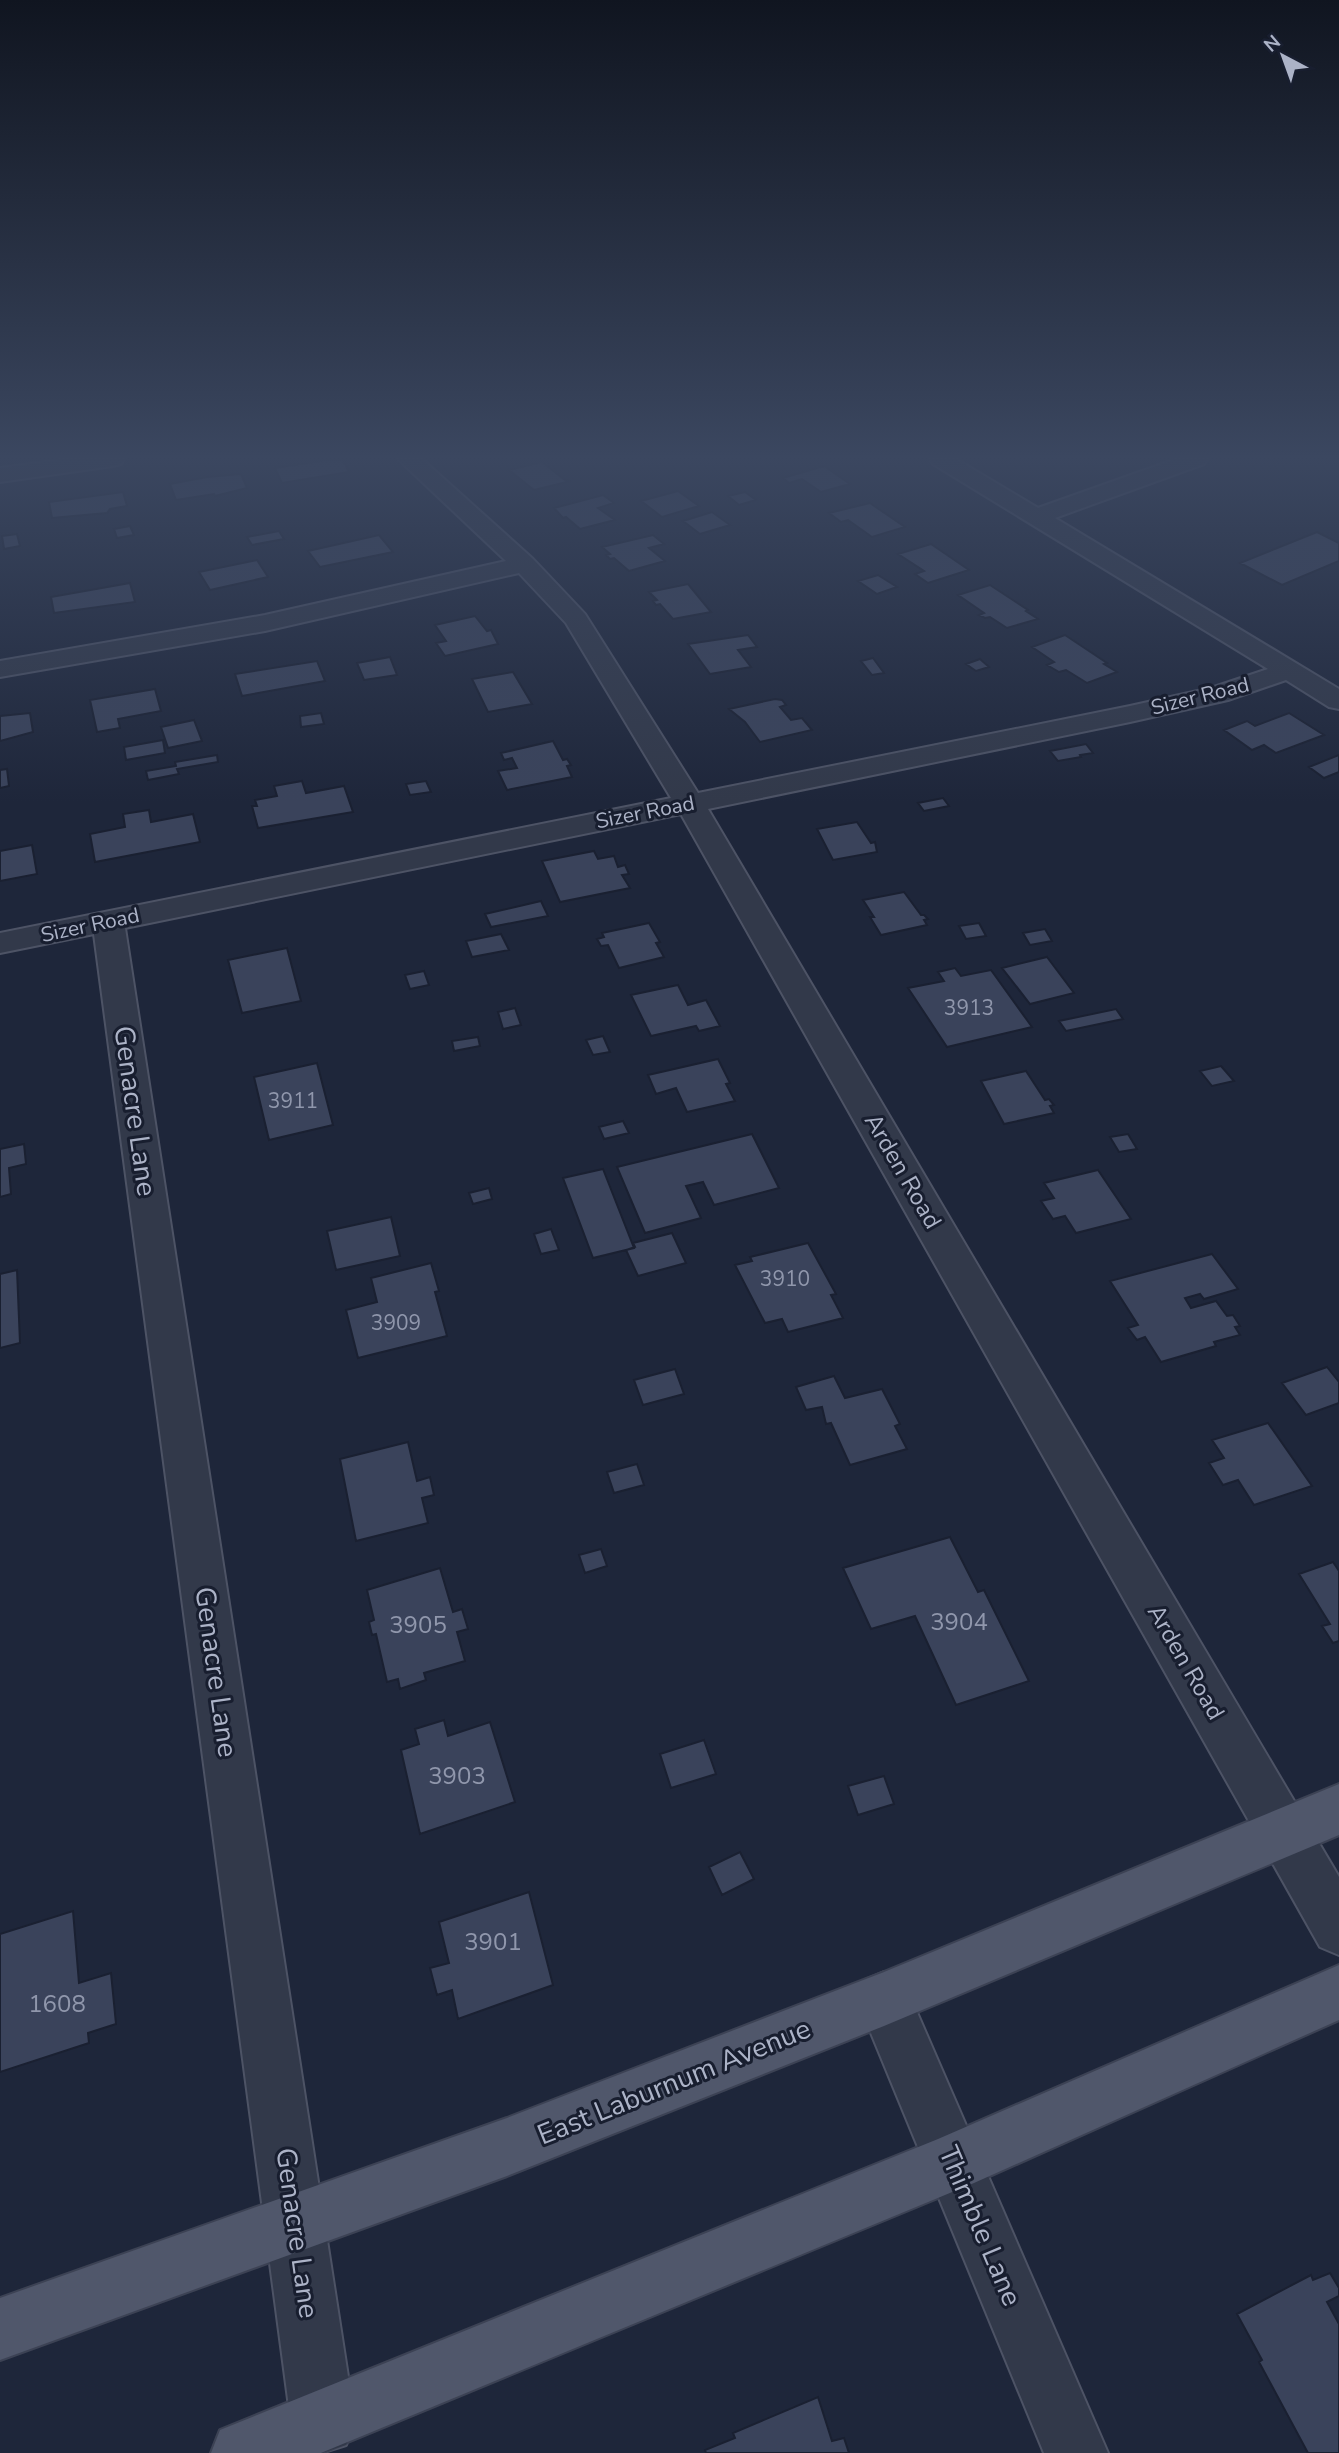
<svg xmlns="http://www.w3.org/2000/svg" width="1339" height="2453" font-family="'Nunito Sans',sans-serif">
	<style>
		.building { fill: #3a435b; stroke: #1a2031; stroke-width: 2 }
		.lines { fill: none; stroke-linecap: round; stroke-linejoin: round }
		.minor-casing { stroke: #4d5365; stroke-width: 4 }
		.major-casing { stroke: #3c4254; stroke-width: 4 }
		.minor { fill: #32394a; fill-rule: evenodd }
		.major { fill: #50576b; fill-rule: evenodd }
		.labels { text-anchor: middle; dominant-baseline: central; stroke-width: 6; stroke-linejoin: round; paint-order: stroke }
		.far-street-label { font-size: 21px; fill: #acb3c7; stroke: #181e2f }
		.number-label { font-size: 21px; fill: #9097ac }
		.street-label { font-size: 24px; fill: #acb3c7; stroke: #181e2f }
		.near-number-label { font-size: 24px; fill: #9097ac }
		.near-street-label { font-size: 28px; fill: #acb3c7; stroke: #181e2f }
	</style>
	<rect width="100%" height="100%" fill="#1e263a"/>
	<path class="building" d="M 327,460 L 343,460 L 349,472 L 282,483 L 275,468 Z
		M 542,462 L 565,480 L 571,481 L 534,490 L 509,470 Z
		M 824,466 L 850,484 L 821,492 L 802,479 L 789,483 L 783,478 Z
		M 241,474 L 247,488 L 215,496 L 214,494 L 176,500 L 170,484 L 207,477 Z
		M 678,491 L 699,506 L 662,517 L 641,501 Z
		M 123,492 L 127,506 L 110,509 L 107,513 L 52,518 L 49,502 Z
		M 745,492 L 756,500 L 739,505 L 728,496 Z
		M 603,495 L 614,503 L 598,508 L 615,520 L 580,529 L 566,517 L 563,518 L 554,508 Z
		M 870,503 L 905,527 L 872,537 L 848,520 L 841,522 L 829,513 Z
		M 712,512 L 730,525 L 700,534 L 683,521 Z
		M 130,526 L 134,535 L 117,538 L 114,529 Z
		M 279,531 L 284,539 L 252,545 L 247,537 Z
		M 1317,532 L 1339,543 L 1339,561 L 1282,585 L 1240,563 Z
		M 17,534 L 20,546 L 4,549 L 2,536 Z
		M 379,535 L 393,552 L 320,567 L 308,551 Z
		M 653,535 L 664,544 L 649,548 L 665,561 L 629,571 L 614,558 L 610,559 L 606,555 L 610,554 L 602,547 Z
		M 931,544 L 969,570 L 928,583 L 915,574 L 924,571 L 898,554 Z
		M 257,560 L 268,577 L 210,590 L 199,572 Z
		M 878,575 L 897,587 L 877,594 L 858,581 Z
		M 130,583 L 135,602 L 54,613 L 51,597 Z
		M 688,584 L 711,612 L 673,619 L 660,604 L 656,605 L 653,601 L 657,600 L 649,592 Z
		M 990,585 L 1028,610 L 1026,611 L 1038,619 L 1007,628 L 990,617 L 985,618 L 979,615 L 984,613 L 958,595 Z
		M 475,616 L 487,631 L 491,630 L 498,644 L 445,656 L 436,643 L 446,641 L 435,625 Z
		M 748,635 L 757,647 L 738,650 L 751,667 L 710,674 L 688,644 Z
		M 1065,635 L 1107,663 L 1104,664 L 1117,672 L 1087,683 L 1066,670 L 1059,672 L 1047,665 L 1054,662 L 1032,647 Z
		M 390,657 L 397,675 L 364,680 L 357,663 Z
		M 873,658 L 884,673 L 872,675 L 861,661 Z
		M 980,659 L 989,667 L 976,671 L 966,664 Z
		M 317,661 L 325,681 L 242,696 L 235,674 Z
		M 513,672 L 532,704 L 488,712 L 472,679 Z
		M 155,689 L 161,711 L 118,719 L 120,728 L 97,732 L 90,700 Z
		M 775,699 L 782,700 L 786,705 L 780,707 L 791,720 L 802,718 L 812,730 L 760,742 L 745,722 L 729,709 Z
		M 30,713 L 33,732 L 0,741 L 0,716 Z
		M 321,713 L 324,724 L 301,727 L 300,716 Z
		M 1289,713 L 1324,735 L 1276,753 L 1264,745 L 1252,750 L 1224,730 L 1247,721 L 1255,726 Z
		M 194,720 L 202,741 L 168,748 L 161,727 Z
		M 163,740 L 165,753 L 126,760 L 124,747 Z
		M 553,741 L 563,760 L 567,759 L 571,765 L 567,766 L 572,777 L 507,790 L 498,771 L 517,768 L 512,758 L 504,760 L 501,753 Z
		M 1086,744 L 1093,753 L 1080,755 L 1081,757 L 1058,761 L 1050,751 Z
		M 217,755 L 218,762 L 177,769 L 179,774 L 148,780 L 146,771 L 176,766 L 175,762 Z
		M 1339,755 L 1339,772 L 1324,778 L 1309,767 Z
		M 7,769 L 9,786 L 0,788 L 0,770 Z
		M 302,781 L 306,793 L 344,786 L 353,812 L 258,828 L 252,806 L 257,806 L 255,800 L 277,796 L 274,786 Z
		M 426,781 L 431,792 L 410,795 L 406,784 Z
		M 943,798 L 949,806 L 924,811 L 918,803 Z
		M 149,810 L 151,822 L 193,814 L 200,842 L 95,862 L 90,834 L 125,827 L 123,814 Z
		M 857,822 L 871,843 L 875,842 L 877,852 L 833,860 L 817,829 Z
		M 32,845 L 37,874 L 0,881 L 0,851 Z
		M 594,851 L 598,859 L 614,856 L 618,867 L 625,865 L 629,874 L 622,875 L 630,888 L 560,902 L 542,861 Z
		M 904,892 L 921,915 L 924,915 L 928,919 L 924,920 L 927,925 L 881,935 L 870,917 L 874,917 L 863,900 Z
		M 541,901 L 548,916 L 491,927 L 485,914 Z
		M 649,923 L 660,942 L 656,943 L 664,957 L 619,968 L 608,945 L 601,946 L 597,939 L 604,937 L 602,933 Z
		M 979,923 L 986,936 L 966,939 L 959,926 Z
		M 1045,929 L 1052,941 L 1030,945 L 1023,933 Z
		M 501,934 L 509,950 L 472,957 L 466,941 Z
		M 287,948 L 301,1001 L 242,1013 L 228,960 Z
		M 1047,957 L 1074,993 L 1030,1004 L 1002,968 Z
		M 955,968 L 961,976 L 991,970 L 1032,1027 L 947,1047 L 908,988 L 944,981 L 938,972 Z
		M 424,971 L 429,985 L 410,989 L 405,975 Z
		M 678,985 L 688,1005 L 706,1000 L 720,1026 L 699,1031 L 696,1026 L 651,1036 L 631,995 Z
		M 515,1008 L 521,1025 L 503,1029 L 498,1012 Z
		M 1116,1009 L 1123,1019 L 1066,1031 L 1059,1021 Z
		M 603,1036 L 610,1052 L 593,1055 L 586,1040 Z
		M 478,1037 L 480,1046 L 454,1051 L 452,1041 Z
		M 718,1059 L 730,1083 L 726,1084 L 735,1101 L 687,1112 L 676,1088 L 656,1094 L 648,1075 Z
		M 317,1063 L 333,1125 L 269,1140 L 254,1077 Z
		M 1221,1066 L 1234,1081 L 1212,1086 L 1200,1071 Z
		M 1026,1071 L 1045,1100 L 1049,1099 L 1054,1105 L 1050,1106 L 1054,1113 L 1004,1124 L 981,1081 Z
		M 623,1121 L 629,1133 L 604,1139 L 599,1127 Z
		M 752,1134 L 779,1188 L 714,1205 L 703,1182 L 686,1186 L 701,1218 L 645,1233 L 617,1167 Z
		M 1128,1134 L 1137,1149 L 1119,1152 L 1110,1137 Z
		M 24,1144 L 26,1164 L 9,1168 L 11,1194 L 0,1197 L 0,1149 Z
		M 603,1169 L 634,1248 L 593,1258 L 563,1178 Z
		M 1098,1170 L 1131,1219 L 1076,1233 L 1065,1216 L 1053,1219 L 1041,1201 L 1054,1198 L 1044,1183 Z
		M 489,1188 L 492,1199 L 473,1204 L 469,1193 Z
		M 391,1217 L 400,1256 L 336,1270 L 327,1231 Z
		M 551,1229 L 559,1250 L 541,1254 L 534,1234 Z
		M 672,1233 L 686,1263 L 638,1276 L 626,1250 L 635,1247 L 633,1243 Z
		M 808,1243 L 836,1294 L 831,1295 L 843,1318 L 788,1332 L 782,1319 L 765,1323 L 735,1265 L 752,1261 L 750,1257 Z
		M 1212,1254 L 1238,1289 L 1204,1299 L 1200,1294 L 1185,1298 L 1191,1308 L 1216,1301 L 1227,1316 L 1233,1315 L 1240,1326 L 1235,1327 L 1240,1335 L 1214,1342 L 1216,1346 L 1161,1362 L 1145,1337 L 1137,1340 L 1128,1328 L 1138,1325 L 1110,1281 Z
		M 431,1263 L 439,1291 L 435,1292 L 447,1336 L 358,1358 L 346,1310 L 377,1302 L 371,1278 Z
		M 17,1270 L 20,1343 L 0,1348 L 0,1274 Z
		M 1327,1367 L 1339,1382 L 1339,1403 L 1306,1415 L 1282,1383 Z
		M 675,1369 L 684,1394 L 643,1405 L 634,1380 Z
		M 834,1376 L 845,1398 L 882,1389 L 900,1424 L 895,1426 L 907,1449 L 850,1465 L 831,1423 L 826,1424 L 822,1407 L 806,1410 L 796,1387 Z
		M 1268,1423 L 1312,1486 L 1254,1505 L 1238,1480 L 1223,1485 L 1209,1463 L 1224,1458 L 1212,1440 Z
		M 408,1442 L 417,1481 L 430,1477 L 434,1495 L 422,1498 L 428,1523 L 356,1541 L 340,1459 Z
		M 637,1464 L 644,1485 L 614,1493 L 607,1472 Z
		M 950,1537 L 978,1592 L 984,1590 L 1029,1681 L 956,1705 L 915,1616 L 871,1629 L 843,1568 Z
		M 601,1549 L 607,1566 L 585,1573 L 579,1555 Z
		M 1333,1562 L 1339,1571 L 1339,1641 L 1333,1643 L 1322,1626 L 1330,1624 L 1299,1574 Z
		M 440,1568 L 453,1612 L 462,1609 L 468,1629 L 457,1632 L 465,1661 L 424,1673 L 426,1680 L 400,1689 L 398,1679 L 387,1682 L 376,1634 L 372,1635 L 369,1622 L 374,1620 L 367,1590 Z
		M 444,1720 L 448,1736 L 490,1722 L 515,1802 L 420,1834 L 401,1750 L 419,1744 L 415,1729 Z
		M 704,1740 L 716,1774 L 671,1788 L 660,1754 Z
		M 884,1776 L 894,1804 L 858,1815 L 848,1786 Z
		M 740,1852 L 754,1879 L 722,1895 L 709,1867 Z
		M 529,1892 L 553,1985 L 458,2019 L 452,1990 L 437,1995 L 430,1968 L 449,1963 L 439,1922 Z
		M 73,1911 L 79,1983 L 111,1973 L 116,2024 L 88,2033 L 89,2043 L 0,2072 L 0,1934 Z
		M 1330,2273 L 1339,2288 L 1339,2296 L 1327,2302 L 1339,2324 L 1339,2453 L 1308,2453 L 1259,2362 L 1262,2360 L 1237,2314 L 1311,2275 L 1313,2280 Z
		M 818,2397 L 832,2441 L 844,2438 L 849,2453 L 706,2453 L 705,2450 L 735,2438 L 733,2433 Z"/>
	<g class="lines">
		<defs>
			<path id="minor" d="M 68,459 L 124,459 L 121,464 L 113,466 L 0,482 L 0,468 Z
				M 398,459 L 422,459 L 533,559 L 585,614 L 698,793 L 1130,706 L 1211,688 L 1268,669 L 933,464 L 930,459 L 956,459 L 1038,508 L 1176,459 L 1207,459 L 1204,464 L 1055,518 L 1339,689 L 1339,709 L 1329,707 L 1286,680 L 1228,700 L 1130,722 L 708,809 L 1339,1877 L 1339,1955 L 1320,1947 L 681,814 L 125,928 L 355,2422 L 346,2445 L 321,2453 L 300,2445 L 291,2422 L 94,934 L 0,953 L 0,933 L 671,798 L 566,623 L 519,573 L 265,631 L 0,677 L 0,661 L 265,615 L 506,561 Z
				M 884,1972 L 903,1980 L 1108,2453 L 1044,2453 L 857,1999 L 865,1980 Z"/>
			<path id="major" d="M 1339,1784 L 1339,1835 L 884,2026 L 507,2176 L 0,2360 L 0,2298 L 507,2118 L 884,1972 Z
				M 1339,1965 L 1339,2020 L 974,2183 L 321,2453 L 211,2453 L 220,2430 L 938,2139 Z"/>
		</defs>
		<use href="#minor" class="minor-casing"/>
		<use href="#major" class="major-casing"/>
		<use href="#minor" class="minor"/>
		<use href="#major" class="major"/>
	</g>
	<linearGradient id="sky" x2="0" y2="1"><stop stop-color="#101520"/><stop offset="0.57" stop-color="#3b4760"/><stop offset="1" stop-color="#3b4760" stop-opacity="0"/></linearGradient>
	<rect width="1339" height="802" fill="url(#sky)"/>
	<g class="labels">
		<g class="far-street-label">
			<text transform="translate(1200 696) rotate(-14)">Sizer Road</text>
			<text transform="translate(645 812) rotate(-11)">Sizer Road</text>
			<text transform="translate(90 925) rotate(-12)">Sizer Road</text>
		</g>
		<g class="number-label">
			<text x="969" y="1008">3913</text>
			<text x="293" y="1101">3911</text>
			<text x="785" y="1279">3910</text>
			<text x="396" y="1323">3909</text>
		</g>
		<g class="street-label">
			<text transform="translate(903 1171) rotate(60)">Arden Road</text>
			<text transform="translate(1186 1662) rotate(60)">Arden Road</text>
		</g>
		<g class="near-number-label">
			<text x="959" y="1622">3904</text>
			<text x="418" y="1625">3905</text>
			<text x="457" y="1776">3903</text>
			<text x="493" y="1942">3901</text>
			<text x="57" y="2004">1608</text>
		</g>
		<g class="near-street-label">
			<text transform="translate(135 1111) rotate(82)">Genacre Lane</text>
			<text transform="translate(216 1672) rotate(82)">Genacre Lane</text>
			<text transform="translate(674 2082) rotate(-22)">East Laburnum Avenue</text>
			<text transform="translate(980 2226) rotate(67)">Thimble Lane</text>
			<text transform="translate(297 2233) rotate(82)">Genacre Lane</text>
		</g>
	</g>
	<g transform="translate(1283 56) rotate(319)" stroke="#181e2f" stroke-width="5" paint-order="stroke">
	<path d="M0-5L12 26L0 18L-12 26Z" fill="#acb3c7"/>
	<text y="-10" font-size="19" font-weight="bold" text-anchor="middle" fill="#acb3c7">N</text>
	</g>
</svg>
